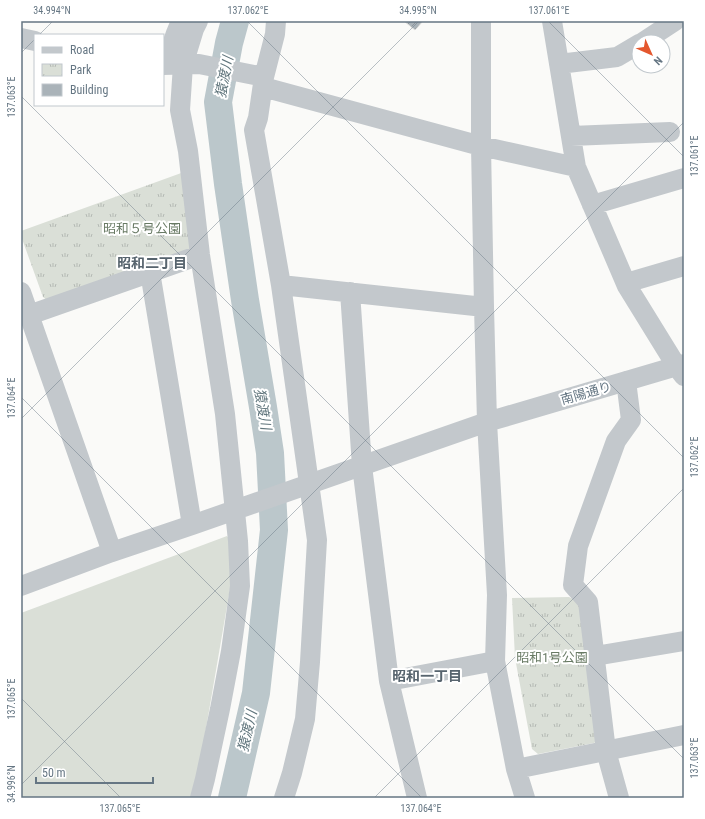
<svg xmlns="http://www.w3.org/2000/svg" width="705" height="819" font-family="'Roboto Condensed','Noto Sans JP',sans-serif">
	<style>
		.park { fill: url(#park-tufts) }
		.pitch { fill: #dadfd7 }
		.lines { fill: none; stroke-linecap: round; stroke-linejoin: round }
		.river { stroke: #bbc7cb; stroke-width: 28 }
		.building { fill: url(#building-hatch); stroke: #dcdcda }
		.minor { stroke: #c3c8cc; stroke-width: 20 }
		.ticks { fill: none; stroke: #657683; stroke-width: 1; stroke-opacity: 0.45 }
		.labels { text-anchor: middle; dominant-baseline: central; stroke-width: 4; stroke-linejoin: round; paint-order: stroke }
		.park-label { font-size: 13px; fill: #687a64; stroke: #fff }
		.street-label { font-size: 13px; fill: #657683; stroke: #fff }
		.water-label { font-size: 14px; font-style: italic; fill: #60757c; stroke: #fff }
		.neighbourhood-label { font-size: 14px; font-weight: bold; fill: #57646e; stroke: #fff }
		.neatline { fill: none; stroke: #657683; stroke-width: 1.5 }
		.ticks-label { font-size: 10px; text-anchor: middle; fill: #657683 }
	</style>
	<defs>
		<pattern id="park-tufts" width="24" height="20" patternUnits="userSpaceOnUse"><rect width="24" height="20" fill="#dadfd7"/><path d="M3 7l-1-3M5 7V3M7 7l1-3M15 17l-1-3M17 17v-4M19 17l1-3" fill="none" stroke="#b4b9b4"/></pattern>
		<pattern id="building-hatch" width="6" height="6" patternUnits="userSpaceOnUse"><rect width="6" height="6" fill="#aab3b9"/><path d="M-1 1l2-2M0 6l6-6M5 7l2-2" fill="none" stroke="#8e969c"/></pattern>
	</defs>
	<rect width="100%" height="100%" fill="#fafaf8"/>
	<path class="park" d="M 184,172 L 192,246 L 188,252 L 48,301 L 43,297 L 21,236 L 21,231 Z
		M 569,597 L 581,603 L 600,739 L 594,743 L 538,754 L 532,749 L 515,658 L 512,598 Z"/>
	<path class="pitch" d="M 227,536 L 235,548 L 231,583 L 194,798 L 21,798 L 21,613 Z"/>
	<g class="lines">
		<path class="river" d="M 232,798 L 256,693 L 274,530 L 270,453 L 263,407 L 245,300 L 228,184 L 218,102 L 229,43 L 235,21"/>
	</g>
	<path class="building" d="M 404,21 L 423,21 L 415,30 Z"/>
	<g class="lines">
		<path class="minor" d="M 198,21 L 194,29 L 183,65 L 180,110 L 188,151 L 200,255 L 225,414 L 238,541 L 240,586 L 231,651 L 220,709 L 205,779 L 200,798
			M 276,21 L 275,34 L 264,77 L 258,118 L 254,130 L 281,285 L 317,540 L 310,662 L 305,719 L 292,773 L 284,798
			M 481,21 L 481,146 L 484,307 L 487,422 L 497,595 L 495,661 L 516,769 L 525,798
			M 552,21 L 576,167 L 627,286 L 677,367 L 684,376
			M 21,38 L 35,41
			M 643,42 L 675,21
			M 559,64 L 617,57 L 639,44
			M 163,65 L 199,64 L 264,77
			M 165,65 L 176,33 L 181,21
			M 263,87 L 481,146 L 576,167
			M 571,136 L 670,132
			M 592,205 L 684,178
			M 150,272 L 192,525
			M 626,283 L 684,266
			M 281,285 L 484,307
			M 21,292 L 112,552
			M 350,292 L 362,466 L 389,681 L 417,798
			M 29,315 L 200,255
			M 21,586 L 112,552 L 192,525 L 487,422 L 684,364
			M 595,656 L 684,641
			M 389,681 L 495,661
			M 516,769 L 684,735
			M 619,798 L 606,751 L 588,602 L 573,585 L 578,546 L 616,441 L 631,420 L 626,381"/>
	</g>
	<path class="ticks" d="M 247,21 L 684,458M 548,21 L 684,157M 39,35 L 53,21M 21,53 L 35,39M 21,96 L 684,759M 21,397 L 422,798M 21,419 L 419,21M 21,698 L 121,798M 21,785 L 684,122M 374,798 L 684,488"/>
	<g class="labels">
		<g class="park-label">
			<text x="142" y="228">昭和５号公園</text>
			<text x="552" y="657">昭和1号公園</text>
		</g>
		<g class="street-label">
			<text transform="translate(586 393) rotate(-16)">南陽通り</text>
		</g>
		<g class="water-label">
			<text transform="translate(224 77) rotate(-79)">猿渡川</text>
			<text transform="translate(263 409) rotate(80)">猿渡川</text>
			<text transform="translate(247 731) rotate(-77)">猿渡川</text>
		</g>
		<g class="neighbourhood-label">
			<text x="152" y="263">昭和二丁目</text>
			<text x="427" y="676">昭和一丁目</text>
		</g>
	</g>
	<rect width="705" height="819" fill="none" stroke="#ffffff" stroke-width="44"/>
	<rect x="34" y="34" width="130" height="72" fill="#ffffff" stroke="#c1c8cd"/>
	<rect x="42" y="47" width="20" height="6" fill="#c3c8cc" stroke="#c1c8cd"/>
	<text x="70" y="54" font-size="12" fill="#657683">Road</text>
	<rect x="42" y="64" width="20" height="12" fill="url(#park-tufts)" stroke="#c1c8cd"/>
	<text x="70" y="74" font-size="12" fill="#657683">Park</text>
	<rect x="42" y="84" width="20" height="12" fill="#aab3b9" stroke="#c1c8cd"/>
	<text x="70" y="94" font-size="12" fill="#657683">Building</text>
	<g transform="translate(651 54) rotate(135)"><circle r="19" fill="#ffffff" stroke="#c1c8cd"/>
	<path d="M0-3L7 15L0 10L-7 15Z" fill="#e4572e"/>
	<text y="-6" font-size="11" font-weight="bold" text-anchor="middle" fill="#657683">N</text>
	</g>
	<path d="M36 777v6h117v-6" fill="none" stroke="#657683" stroke-width="2"/>
	<text x="42" y="777" font-size="12" fill="#657683" stroke="#ffffff" stroke-width="3" paint-order="stroke">50 m</text>
	<rect x="22" y="22" width="661" height="775" class="neatline"/>
	<g class="ticks-label">
		<text x="52" y="14">34.994°N</text>
		<text x="248" y="14">137.062°E</text>
		<text x="418" y="14">34.995°N</text>
		<text x="549" y="14">137.061°E</text>
		<text transform="translate(11 97) rotate(-90)" y="4">137.063°E</text>
		<text transform="translate(694 156) rotate(-90)" y="4">137.061°E</text>
		<text transform="translate(11 398) rotate(-90)" y="4">137.064°E</text>
		<text transform="translate(694 457) rotate(-90)" y="4">137.062°E</text>
		<text transform="translate(11 699) rotate(-90)" y="4">137.065°E</text>
		<text transform="translate(694 758) rotate(-90)" y="4">137.063°E</text>
		<text transform="translate(11 784) rotate(-90)" y="4">34.996°N</text>
		<text x="120" y="812">137.065°E</text>
		<text x="421" y="812">137.064°E</text>
	</g>
</svg>
